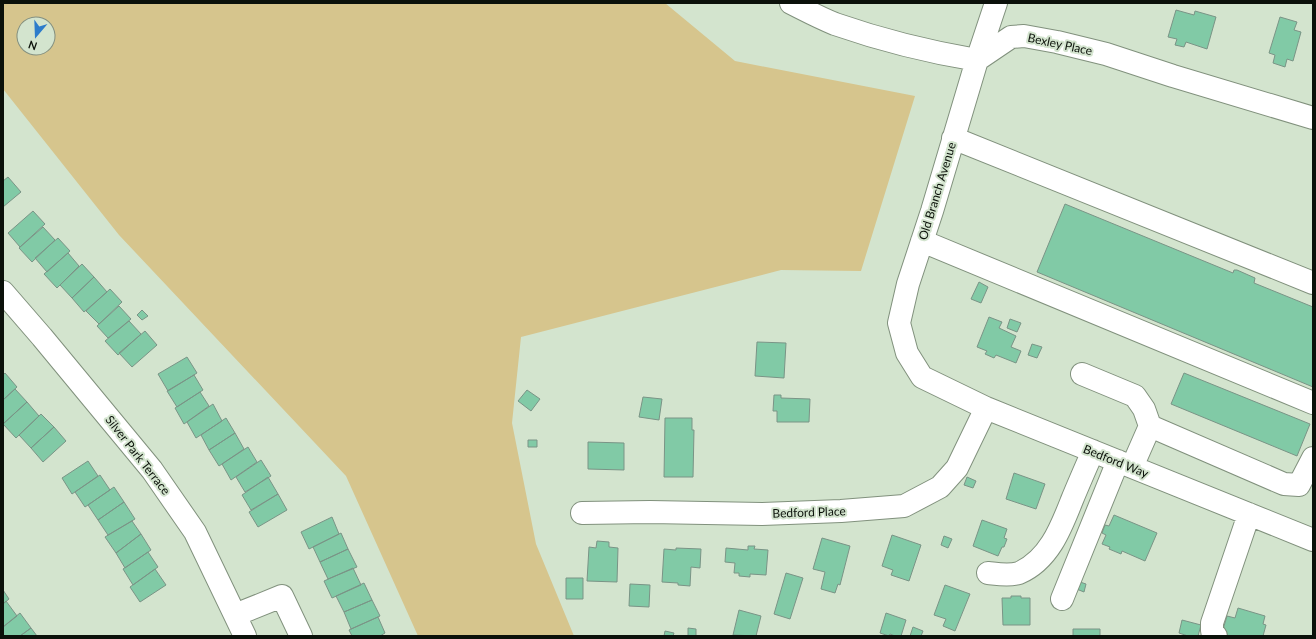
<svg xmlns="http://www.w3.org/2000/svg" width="1316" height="639" font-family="Lato,sans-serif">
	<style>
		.green { fill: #d6c58d; fill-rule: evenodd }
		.building { fill: #81caa6; stroke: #7a9486 }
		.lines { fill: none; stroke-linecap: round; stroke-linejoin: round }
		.minor-casing { stroke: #81917d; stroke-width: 24 }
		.minor { stroke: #fff; stroke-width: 22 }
		.labels { text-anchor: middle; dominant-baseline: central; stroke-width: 4; stroke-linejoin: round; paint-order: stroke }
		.street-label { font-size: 12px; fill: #0b110a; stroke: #d3e4ce }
	</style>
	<rect width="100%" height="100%" fill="#d3e4ce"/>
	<path class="green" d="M 3,3 L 665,3 L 735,61 L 915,96 L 861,271 L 781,270 L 521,337 L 512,423 L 536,544 L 574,636 L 418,636 L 346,476 L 119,235 L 3,89 ZM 24,24 L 48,24 L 48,48 L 24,48 Z"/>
	<path class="building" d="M 1176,10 L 1194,15 L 1195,11 L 1216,17 L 1207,49 L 1186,42 L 1184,47 L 1175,45 L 1177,39 L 1168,37 Z
		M 1280,17 L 1297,22 L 1294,30 L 1301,32 L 1293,61 L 1287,59 L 1285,67 L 1273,63 L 1275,55 L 1269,53 Z
		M 8,177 L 21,192 L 3,207 L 3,181 Z
		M 1065,204 L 1233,273 L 1234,270 L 1237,270 L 1255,278 L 1254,283 L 1313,307 L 1313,387 L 1037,272 Z
		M 33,211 L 45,224 L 20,247 L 8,233 Z
		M 43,227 L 55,240 L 32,262 L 19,248 Z
		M 58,238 L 70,251 L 47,272 L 35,258 Z
		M 68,253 L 79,266 L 57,288 L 44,274 Z
		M 82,264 L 94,277 L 72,298 L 60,285 Z
		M 94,277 L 107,292 L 84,312 L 72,298 Z
		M 979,282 L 988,287 L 981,303 L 971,299 Z
		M 110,289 L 122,302 L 99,324 L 86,311 Z
		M 119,306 L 131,319 L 108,338 L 97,326 Z
		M 142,310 L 148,316 L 142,320 L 137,315 Z
		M 989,317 L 1002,322 L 999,328 L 1016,336 L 1011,347 L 1021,351 L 1016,363 L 996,355 L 994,358 L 985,354 L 987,351 L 977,347 Z
		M 1010,319 L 1021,323 L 1017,332 L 1007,328 Z
		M 129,321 L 141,334 L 118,355 L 105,341 Z
		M 145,331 L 157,345 L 132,367 L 119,353 Z
		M 757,342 L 786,343 L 784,378 L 755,376 Z
		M 1032,344 L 1042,347 L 1037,358 L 1028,355 Z
		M 187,357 L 197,373 L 168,391 L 158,374 Z
		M 5,373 L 17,387 L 3,400 L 3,375 Z
		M 1184,373 L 1310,424 L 1297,456 L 1171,404 Z
		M 194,375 L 203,390 L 177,407 L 167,391 Z
		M 15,389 L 27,402 L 3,424 L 3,400 Z
		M 527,390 L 540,399 L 531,411 L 518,401 Z
		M 200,392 L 209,406 L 184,424 L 175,408 Z
		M 774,395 L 781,395 L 781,398 L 810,399 L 809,422 L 777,422 L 777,411 L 773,411 Z
		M 643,397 L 662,399 L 659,420 L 639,417 Z
		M 27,402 L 39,416 L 16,438 L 3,424 Z
		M 213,404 L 222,421 L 196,438 L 187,422 Z
		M 41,414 L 54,427 L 31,448 L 19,435 Z
		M 226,418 L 235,433 L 209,450 L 201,435 Z
		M 665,418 L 692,418 L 692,430 L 694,430 L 693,477 L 664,477 Z
		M 54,427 L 66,441 L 43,462 L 31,448 Z
		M 235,433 L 244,449 L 219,466 L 209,450 Z
		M 528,440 L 537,440 L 537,447 L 528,447 Z
		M 588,442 L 624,443 L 624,470 L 588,469 Z
		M 248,447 L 257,462 L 231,480 L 222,464 Z
		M 261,460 L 271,476 L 245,492 L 236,477 Z
		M 88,461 L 98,476 L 72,494 L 62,478 Z
		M 1014,473 L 1045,484 L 1036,509 L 1006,499 Z
		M 100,475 L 110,490 L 85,507 L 75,492 Z
		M 268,477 L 278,494 L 251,510 L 242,495 Z
		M 967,477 L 976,481 L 973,488 L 964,485 Z
		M 114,487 L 124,502 L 98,520 L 88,505 Z
		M 278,494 L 287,510 L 258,527 L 249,512 Z
		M 124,502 L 135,519 L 108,535 L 98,520 Z
		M 1114,515 L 1157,533 L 1145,561 L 1122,551 L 1121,554 L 1109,549 L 1110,547 L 1102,544 L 1106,535 L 1102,533 L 1105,525 L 1109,526 Z
		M 332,517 L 339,534 L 309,549 L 301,532 Z
		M 982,520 L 1007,529 L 1004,538 L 1007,539 L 1004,547 L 1002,547 L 998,556 L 973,546 Z
		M 132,521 L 141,534 L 116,553 L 105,537 Z
		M 341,533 L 348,549 L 320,562 L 313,547 Z
		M 141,534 L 151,550 L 125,568 L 116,553 Z
		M 892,535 L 921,545 L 909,581 L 891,575 L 893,570 L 882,566 Z
		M 944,536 L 952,539 L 948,548 L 941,545 Z
		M 822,538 L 850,546 L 840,585 L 838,584 L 835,593 L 821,589 L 825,572 L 813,569 Z
		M 597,541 L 609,542 L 609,547 L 618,548 L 617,582 L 587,581 L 589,547 L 596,548 Z
		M 748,546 L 755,546 L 754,549 L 768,550 L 766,575 L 750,574 L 750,577 L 739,576 L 739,573 L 734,573 L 735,563 L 725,562 L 726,548 L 748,550 Z
		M 676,548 L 701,549 L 700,568 L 691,567 L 690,586 L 678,585 L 678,583 L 662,582 L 664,549 L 676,550 Z
		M 348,549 L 357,567 L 328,579 L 320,562 Z
		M 148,552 L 158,567 L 133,585 L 123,569 Z
		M 353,568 L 361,585 L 332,598 L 324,581 Z
		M 155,569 L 166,585 L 140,602 L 130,587 Z
		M 786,573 L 803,578 L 790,619 L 774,614 Z
		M 566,578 L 583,578 L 583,599 L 566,599 Z
		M 1077,581 L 1086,584 L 1084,592 L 1074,588 Z
		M 364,583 L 372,600 L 344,612 L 336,596 Z
		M 630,584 L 650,585 L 649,607 L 629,606 Z
		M 945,585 L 970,594 L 955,631 L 943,626 L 946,619 L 934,615 Z
		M 3,590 L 9,599 L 3,604 Z
		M 1011,596 L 1021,596 L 1021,598 L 1030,598 L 1030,625 L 1003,625 L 1002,598 L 1011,598 Z
		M 372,600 L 380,616 L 351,629 L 344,612 Z
		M 6,601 L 17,616 L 3,627 L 3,604 Z
		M 1238,608 L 1265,616 L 1263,624 L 1266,625 L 1263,636 L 1221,636 L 1227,616 L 1235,618 Z
		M 739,610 L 761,616 L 756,636 L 733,635 Z
		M 20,613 L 31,628 L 20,636 L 3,636 L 3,627 Z
		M 886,613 L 906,620 L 901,636 L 895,636 L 890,634 L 889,636 L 880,633 Z
		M 378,617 L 385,633 L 380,636 L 352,636 L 349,630 Z
		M 1182,620 L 1201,625 L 1198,636 L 1188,636 L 1179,633 Z
		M 913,627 L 923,631 L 921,636 L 910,636 Z
		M 31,628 L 37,636 L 20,636 Z
		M 688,628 L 696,629 L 696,636 L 688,636 Z
		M 1073,629 L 1100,629 L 1100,636 L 1073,636 Z
		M 665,631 L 674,633 L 673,636 L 664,636 Z"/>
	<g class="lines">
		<defs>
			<path id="minor" d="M 791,3 C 805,10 820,18 835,24 C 881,40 929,52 977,60 L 1011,37 L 1024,36 L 1057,42 L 1106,54 L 1173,76 L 1313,118
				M 996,3 L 977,60 L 932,211 L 908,284 L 899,323 L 907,353 L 922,377 L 986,408 L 1313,540
				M 953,138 L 1313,283
				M 922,241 L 1313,403
				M 3,292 L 42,337 L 152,470 L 195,532 L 245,636
				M 1082,374 L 1135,396 L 1144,409 L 1150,426 L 1132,467
				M 1150,426 L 1284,484 L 1299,485 L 1313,458
				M 582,513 L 650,512 L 762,514 L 841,511 L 904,506 L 940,487 L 957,468 L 986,408
				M 988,573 C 998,574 1009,576 1019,573 C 1049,560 1061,528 1072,500 C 1079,483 1086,467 1093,451
				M 1062,599 L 1118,461
				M 235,615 L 282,596 L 301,636
				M 1216,636 L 1212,631 L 1212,623 L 1249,514"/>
		</defs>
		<use href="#minor" class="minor-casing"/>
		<use href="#minor" class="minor"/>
	</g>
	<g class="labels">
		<g class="street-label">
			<text transform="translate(1060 44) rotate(12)">Bexley Place</text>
			<text transform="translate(937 191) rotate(-73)">Old Branch Avenue</text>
			<text transform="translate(138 455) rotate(52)">Silver Park Terrace</text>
			<text transform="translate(1116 461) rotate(22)">Bedford Way</text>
			<text transform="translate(809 512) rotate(-2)">Bedford Place</text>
		</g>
	</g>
	<rect width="1316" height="639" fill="none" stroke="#0b110a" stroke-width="8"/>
	<g transform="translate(36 36) rotate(199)"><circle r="19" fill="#d3e4ce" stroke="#839080"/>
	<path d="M0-3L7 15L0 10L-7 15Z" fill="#2c7ccb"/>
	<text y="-6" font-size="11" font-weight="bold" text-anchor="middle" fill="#0b110a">N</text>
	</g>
</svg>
